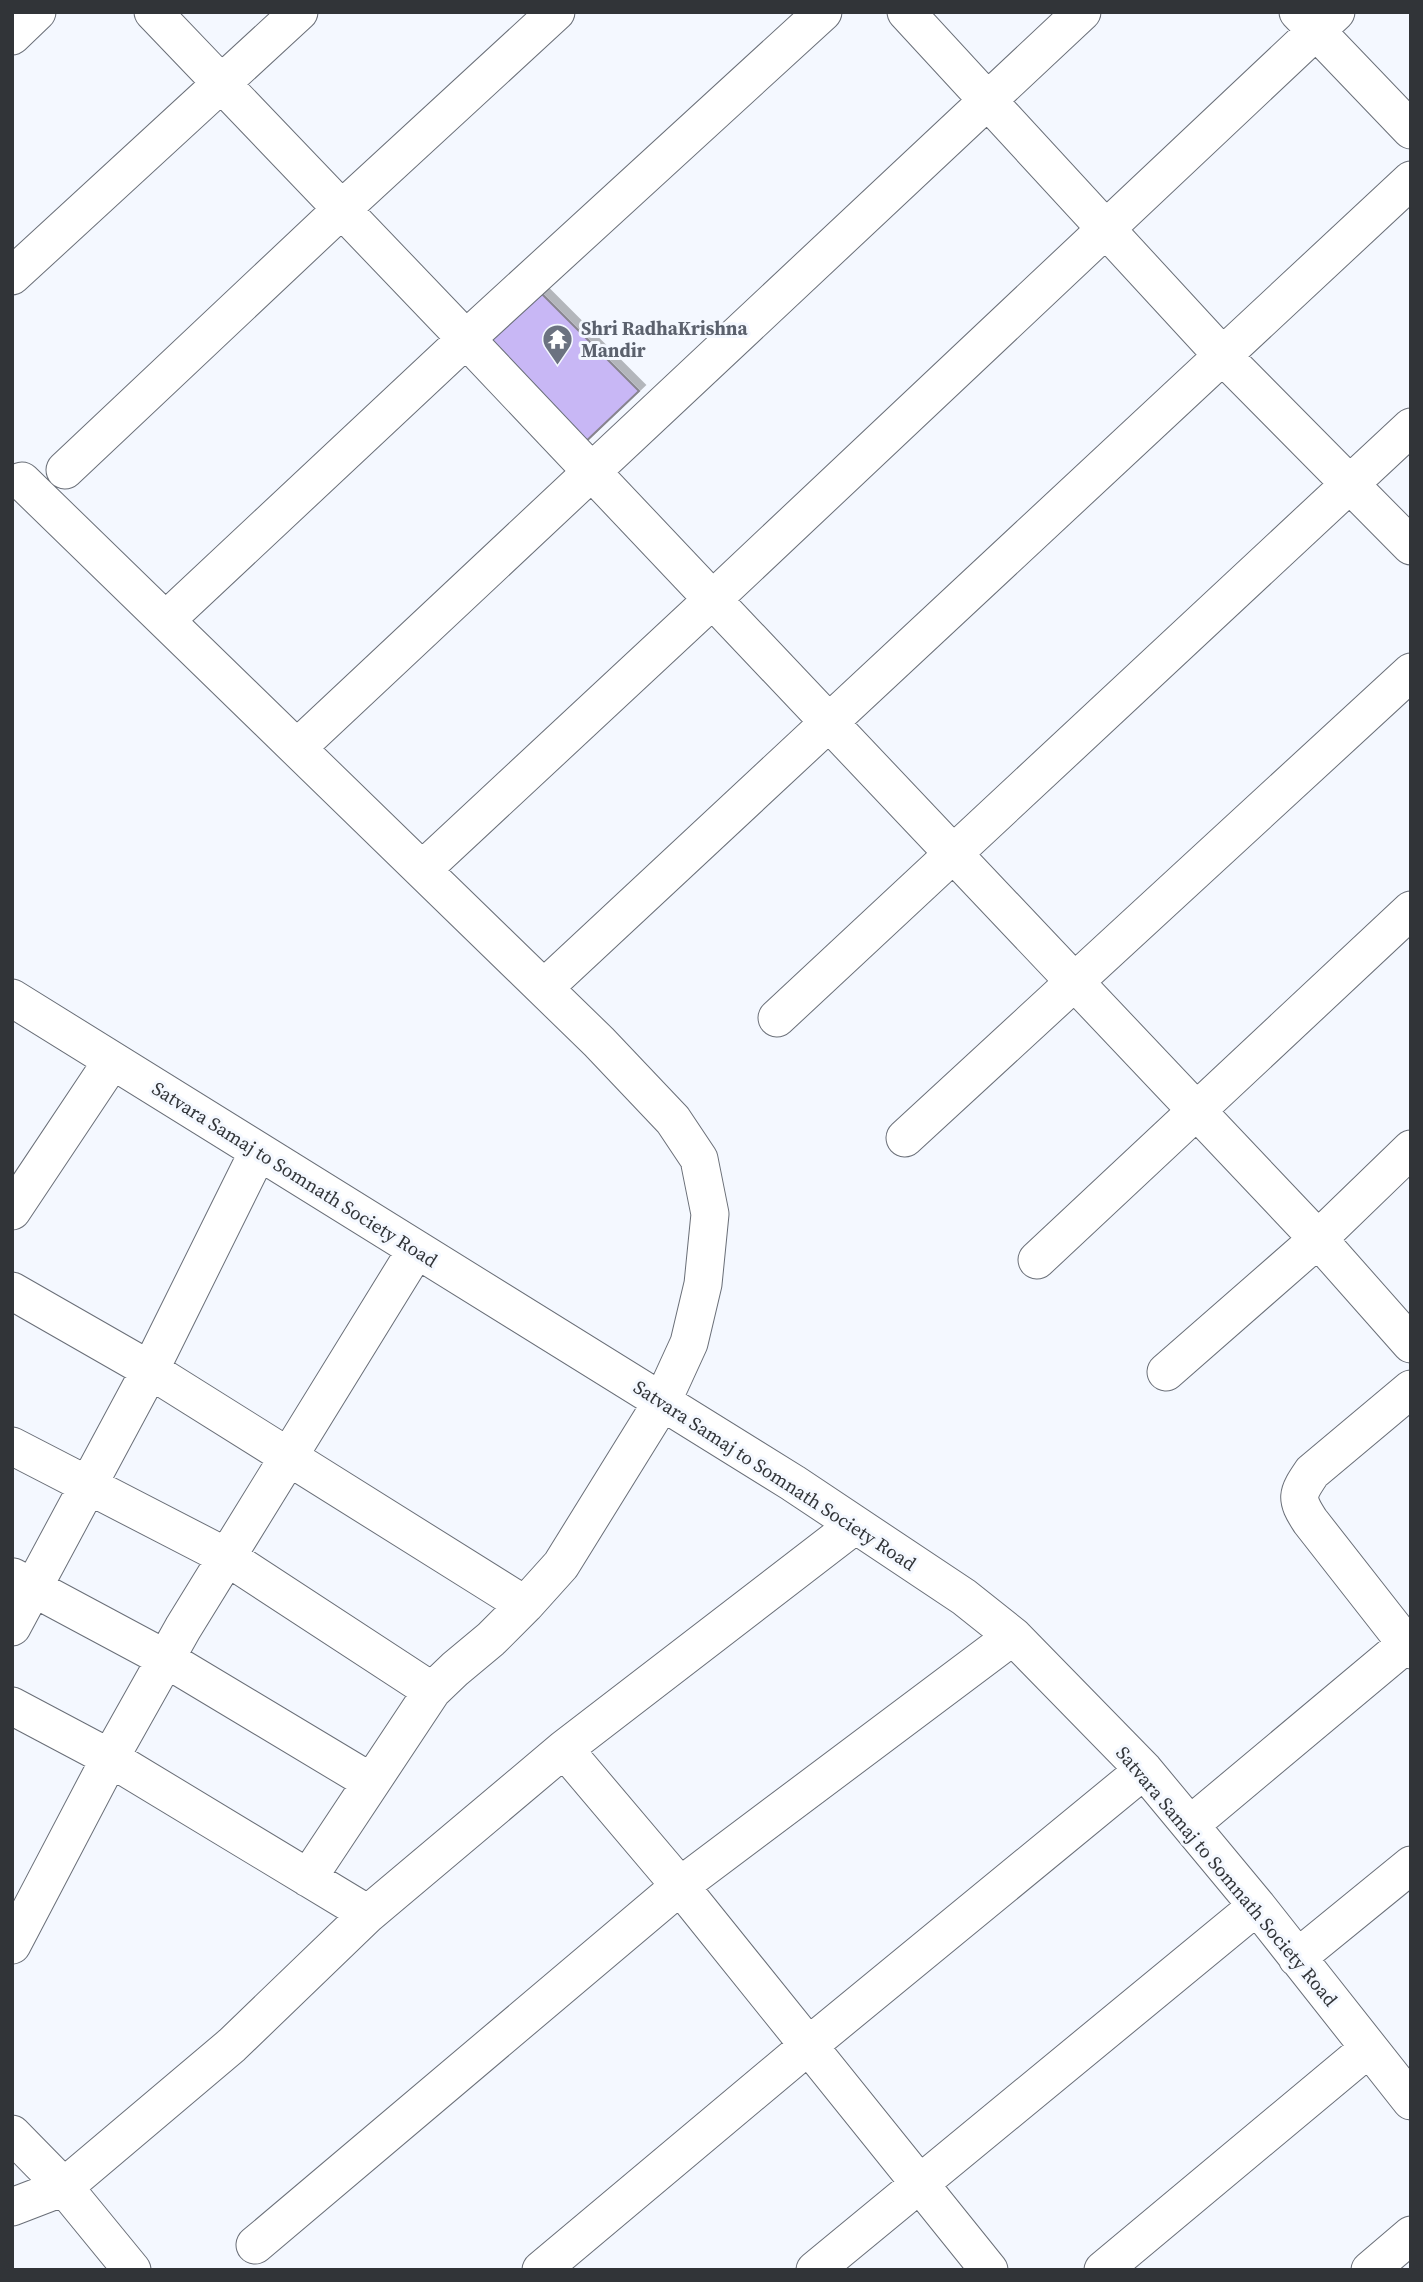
<svg xmlns="http://www.w3.org/2000/svg" width="1423" height="2282" font-family="'Source Serif 4',serif">
	<style>
		.building { fill: #c8b7f5; stroke: #87848e; stroke-width: 2; filter: url(#shadow) }
		.lines { fill: none; stroke-linecap: round; stroke-linejoin: round }
		.minor-casing { stroke: #6a6f78; stroke-width: 39 }
		.minor { stroke: #fff; stroke-width: 37 }
		.labels { text-anchor: middle; dominant-baseline: central; stroke-width: 6; stroke-linejoin: round; paint-order: stroke }
		.worship-label { font-size: 19px; font-weight: bold; fill: #5b616d; stroke: #f4f8ff; text-anchor: start }
		.street-label { font-size: 19px; fill: #313438; stroke: #f4f8ff }
	</style>
	<defs>
		<filter id="shadow"><feDropShadow dx="6" dy="-6" stdDeviation="0" flood-color="#0004"/></filter>
	</defs>
	<rect width="100%" height="100%" fill="#f4f8ff"/>
	<path class="building" d="M 535,287 L 639,391 L 580,447 L 479,341 Z"/>
	<g class="lines">
		<defs>
			<path id="minor" d="M 153,12 L 466,339 L 1318,1239 L 1411,1344
				M 906,12 L 1222,355 L 1411,546
				M 1298,12 L 1411,130
				M 12,36 L 37,12
				M 12,276 L 299,12
				M 65,470 L 342,209 L 556,12
				M 22,481 L 599,1042 L 673,1120 L 699,1159 L 710,1214 L 703,1284 L 689,1343 L 662,1402 L 561,1565 L 525,1605 L 491,1639 L 455,1669 L 432,1691 L 308,1878
				M 166,620 L 466,339 L 823,12
				M 297,748 L 1082,12
				M 422,870 L 712,600 L 1336,12
				M 544,988 L 1411,180
				M 12,998 L 793,1483 L 964,1597 L 1013,1636 L 1144,1770 L 1257,1906 L 1411,2101
				M 777,1018 L 1411,427
				M 905,1138 L 1411,672
				M 12,1211 L 112,1061
				M 1037,1260 L 1411,910
				M 12,1291 L 150,1370 L 525,1605
				M 1166,1372 L 1318,1239 L 1411,1149
				M 1411,1389 L 1312,1472 C 1297,1494 1295,1498 1310,1521 L 1411,1650
				M 12,1446 L 227,1557 L 432,1691
				M 13,1577 L 166,1659 L 371,1782
				M 12,1627 L 150,1370 L 258,1152
				M 12,1706 L 110,1758 L 368,1914
				M 564,1749 L 680,1886 L 989,2270
				M 1190,1825 L 1411,1640
				M 12,1945 L 110,1758 L 183,1628 L 416,1250
				M 1297,1958 L 1411,1865
				M 12,2134 L 64,2187 L 132,2270
				M 12,2207 L 64,2187 L 232,2045 L 368,1914 L 564,1749 L 855,1525
				M 255,2245 L 680,1886 L 1013,1636
				M 541,2270 L 808,2046 L 1144,1770
				M 815,2270 L 1257,1906
				M 1103,2270 L 1369,2048
				M 1370,2270 L 1411,2235"/>
		</defs>
		<use href="#minor" class="minor-casing"/>
		<use href="#minor" class="minor"/>
	</g>
	<defs>
		<symbol id="temple-pin" viewBox="-11 -11 22 30"><path d="M0 17L-7.5 6A9.5 9.5 0 1 1 7.5 6Z" fill="#6b7280" stroke="#f4f8ff"/><path d="M0-6L5-2H3V0L6.5 2.5H4V6H1.5V3h-3V6H-4V2.5H-6.5L-3 0V-2H-5Z" fill="#fff"/></symbol>
	</defs>
	<g fill-rule="evenodd">
		<use href="#temple-pin" x="540" y="322" width="35" height="47"/>
	</g>
	<g class="labels">
		<g class="worship-label">
			<text x="581" y="328">Shri RadhaKrishna<tspan x="581" dy="22">Mandir</tspan></text>
		</g>
		<g class="street-label">
			<text transform="translate(295 1174) rotate(32)">Satvara Samaj to Somnath Society Road</text>
			<text transform="translate(775 1475) rotate(33)">Satvara Samaj to Somnath Society Road</text>
			<text transform="translate(1227 1876) rotate(50)">Satvara Samaj to Somnath Society Road</text>
		</g>
	</g>
	<rect width="1423" height="2282" fill="none" stroke="#313438" stroke-width="28"/>
</svg>
